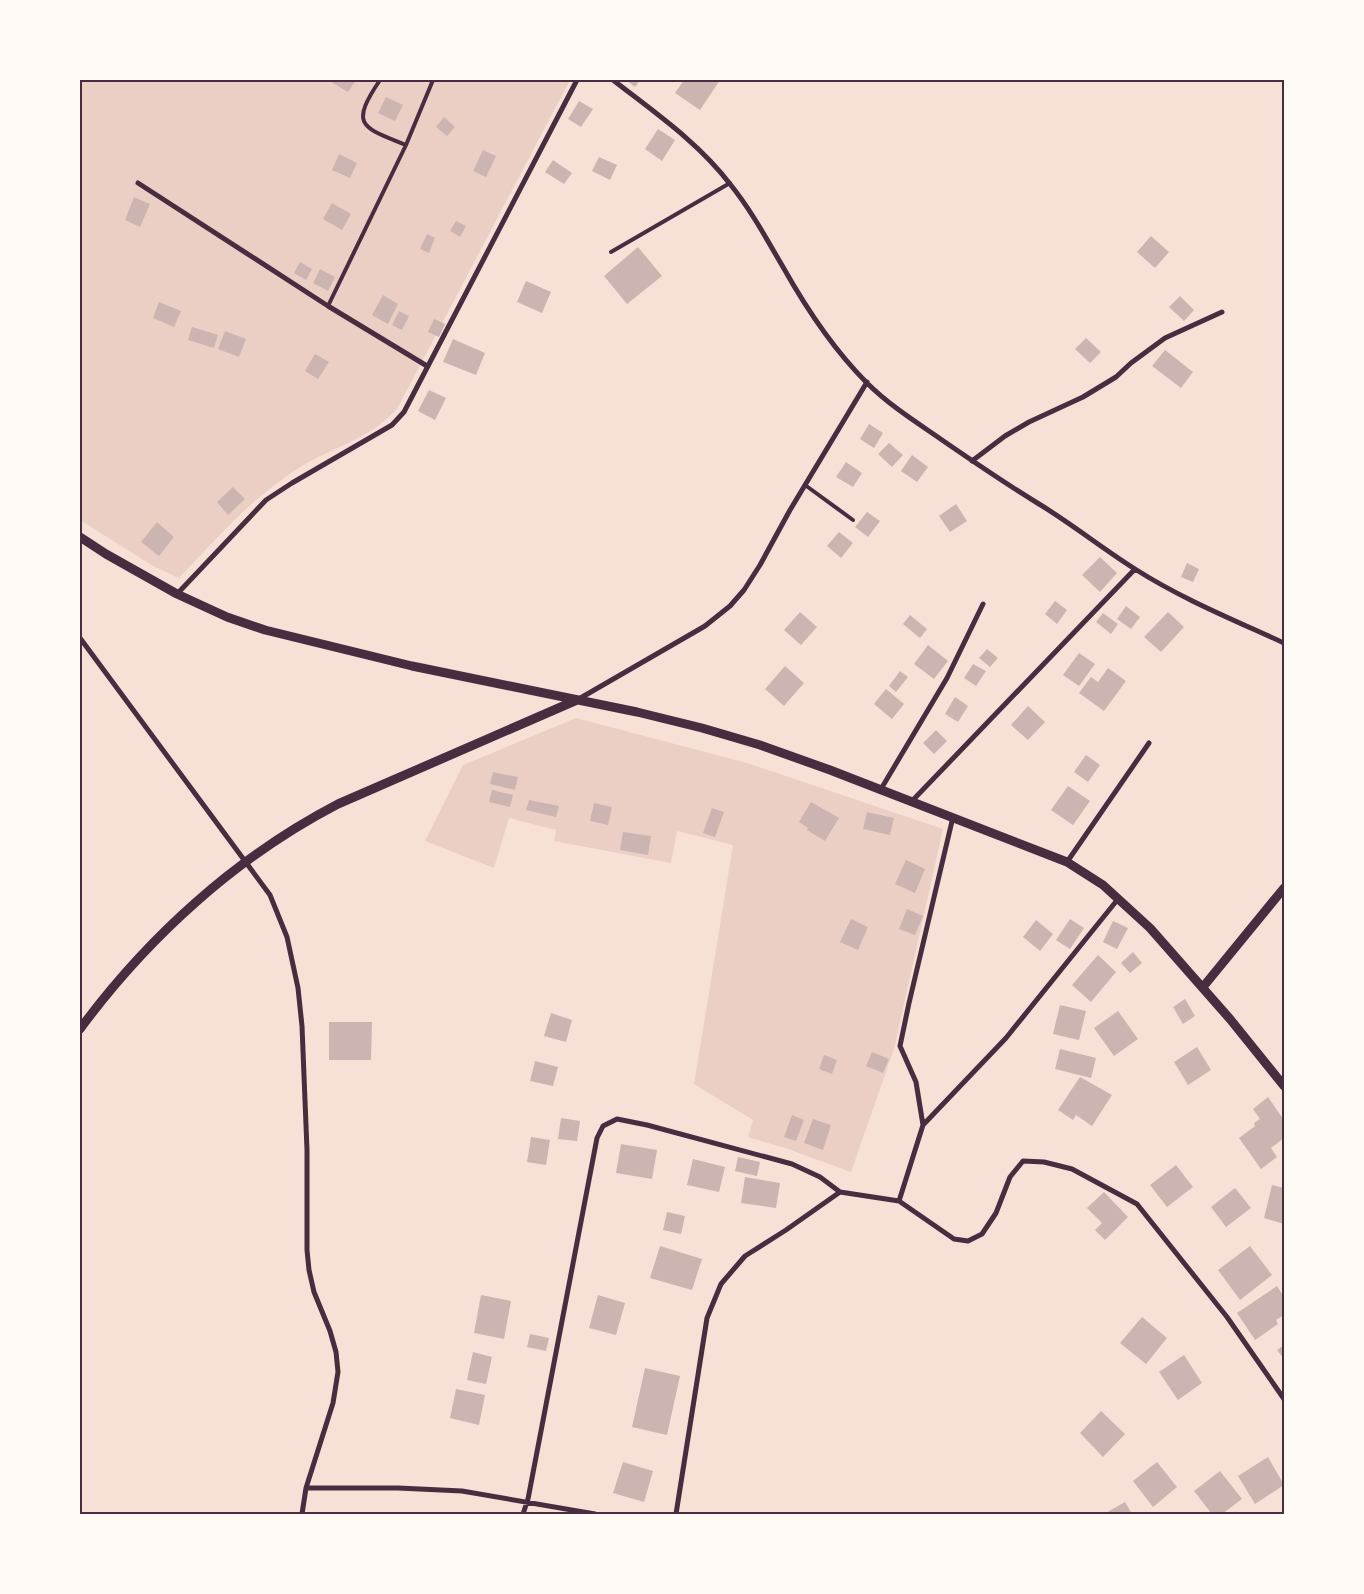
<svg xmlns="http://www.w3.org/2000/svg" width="1364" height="1594" font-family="'Noto Sans',sans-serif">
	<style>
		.green { fill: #ebcfc5 }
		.building { fill: #ccb4b1 }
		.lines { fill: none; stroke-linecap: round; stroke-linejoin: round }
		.service { stroke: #4a2c40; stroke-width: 4 }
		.minor { stroke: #4a2c40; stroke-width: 5 }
		.tertiary { stroke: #4a2c40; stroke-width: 9 }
		.neatline { fill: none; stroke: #4a2c40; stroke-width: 2 }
	</style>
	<rect width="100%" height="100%" fill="#f7e1d7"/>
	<path class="green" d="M 80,80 L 570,80 L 398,407 C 376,435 338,446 307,463 C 298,468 288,475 279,482 C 242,508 210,546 179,578 L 153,566 L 80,520 Z
		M 576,718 L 747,763 L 943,829 L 894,1049 L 851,1172 L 785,1148 L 748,1137 L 753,1120 L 694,1084 L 733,845 L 677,831 L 671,863 L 554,841 L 556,830 L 509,818 L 494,868 L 425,841 L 463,765 Z"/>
	<path class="building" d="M 328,80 L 356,80 L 348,92 Z
		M 626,80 L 640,80 L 635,87 Z
		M 684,80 L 720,80 L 700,110 L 675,93 Z
		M 386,97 L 403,105 L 395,121 L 378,113 Z
		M 579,101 L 593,109 L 581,127 L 568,119 Z
		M 444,117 L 455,127 L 447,136 L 436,127 Z
		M 658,129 L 675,140 L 662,161 L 645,149 Z
		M 483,150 L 496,156 L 486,177 L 473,171 Z
		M 339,154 L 357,163 L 350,178 L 332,170 Z
		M 599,157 L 617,165 L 610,180 L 592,171 Z
		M 553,160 L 572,173 L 564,184 L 545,172 Z
		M 134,197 L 150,204 L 140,227 L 125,220 Z
		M 332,203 L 351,214 L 342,230 L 323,219 Z
		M 456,221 L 466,226 L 460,237 L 450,231 Z
		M 427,234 L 435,238 L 429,253 L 420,249 Z
		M 1151,236 L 1169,252 L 1155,268 L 1137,252 Z
		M 638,247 L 662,276 L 627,304 L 604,276 Z
		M 300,262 L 312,269 L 306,280 L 294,273 Z
		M 320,269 L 335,277 L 328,291 L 313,283 Z
		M 526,281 L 551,292 L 542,313 L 517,302 Z
		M 383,295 L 398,304 L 388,324 L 372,315 Z
		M 1180,296 L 1194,310 L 1184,321 L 1169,307 Z
		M 159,302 L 181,311 L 174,327 L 153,318 Z
		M 399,311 L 409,316 L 402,330 L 392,325 Z
		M 434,319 L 445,324 L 439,337 L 428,332 Z
		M 192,327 L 218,335 L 214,348 L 188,340 Z
		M 225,331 L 246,339 L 239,357 L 218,349 Z
		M 1086,338 L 1101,352 L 1090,363 L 1075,349 Z
		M 453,339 L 485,353 L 476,375 L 443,362 Z
		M 1165,350 L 1193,372 L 1181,388 L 1152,366 Z
		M 315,354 L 329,362 L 318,379 L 305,371 Z
		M 429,390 L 446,398 L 435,420 L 418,411 Z
		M 869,424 L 883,433 L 874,448 L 860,439 Z
		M 889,443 L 903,455 L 892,467 L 878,454 Z
		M 912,455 L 928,467 L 917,482 L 901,471 Z
		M 846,462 L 862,473 L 853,487 L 836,477 Z
		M 233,487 L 245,499 L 228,515 L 217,502 Z
		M 956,504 L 967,521 L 950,532 L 939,516 Z
		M 867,512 L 880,521 L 868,537 L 855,527 Z
		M 157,522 L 174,537 L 159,556 L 141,542 Z
		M 839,532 L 853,543 L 841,558 L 827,546 Z
		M 1100,557 L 1117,573 L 1100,592 L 1082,575 Z
		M 1187,563 L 1199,569 L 1193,582 L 1181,577 Z
		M 1055,601 L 1067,610 L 1057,624 L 1045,614 Z
		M 1126,606 L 1140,617 L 1131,629 L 1117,619 Z
		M 800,612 L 817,627 L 801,645 L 784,630 Z
		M 1168,612 L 1184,627 L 1161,652 L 1144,637 Z
		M 1103,613 L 1118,624 L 1111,634 L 1096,622 Z
		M 910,615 L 927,629 L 920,638 L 903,624 Z
		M 928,645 L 948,661 L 934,679 L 914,664 Z
		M 987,649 L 998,658 L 990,667 L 979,658 Z
		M 1079,653 L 1095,664 L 1079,686 L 1063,675 Z
		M 973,664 L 986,671 L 976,686 L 964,678 Z
		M 785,666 L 804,683 L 784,706 L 765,689 Z
		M 1108,668 L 1126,681 L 1104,711 L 1079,693 L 1091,677 L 1098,682 Z
		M 900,671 L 908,677 L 896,692 L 889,686 Z
		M 886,689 L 904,704 L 892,719 L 874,704 Z
		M 955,697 L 968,706 L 958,722 L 945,714 Z
		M 1028,706 L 1045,722 L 1028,740 L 1011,725 Z
		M 936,730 L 947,741 L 934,754 L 923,743 Z
		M 1086,755 L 1100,765 L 1088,782 L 1074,772 Z
		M 493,772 L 518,777 L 515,790 L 490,784 Z
		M 1068,786 L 1090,801 L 1073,825 L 1051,810 Z
		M 492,790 L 513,795 L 510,807 L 489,802 Z
		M 529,800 L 559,806 L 556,817 L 526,810 Z
		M 811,802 L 839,818 L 825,841 L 807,830 L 808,828 L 799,822 Z
		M 594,803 L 612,807 L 608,825 L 590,821 Z
		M 712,808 L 724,812 L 715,837 L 703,833 Z
		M 867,812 L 894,818 L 890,835 L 863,829 Z
		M 623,832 L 651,836 L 648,855 L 620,850 Z
		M 906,860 L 925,869 L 915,893 L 895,884 Z
		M 907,909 L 923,916 L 915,935 L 899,929 Z
		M 851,919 L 868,927 L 858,950 L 840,942 Z
		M 1070,919 L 1084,928 L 1070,949 L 1056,940 Z
		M 1036,920 L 1053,934 L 1040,951 L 1023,937 Z
		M 1113,921 L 1128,928 L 1117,949 L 1103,942 Z
		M 1133,952 L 1142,963 L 1130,973 L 1121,963 Z
		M 1098,955 L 1116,972 L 1091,1002 L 1072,985 Z
		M 1185,999 L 1195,1016 L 1183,1024 L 1173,1007 Z
		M 1060,1005 L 1086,1011 L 1079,1040 L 1053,1034 Z
		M 1118,1011 L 1138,1039 L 1114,1056 L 1094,1028 Z
		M 551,1013 L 572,1020 L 566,1042 L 544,1036 Z
		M 329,1022 L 372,1022 L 371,1060 L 329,1060 Z
		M 1197,1047 L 1211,1070 L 1188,1085 L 1174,1062 Z
		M 1060,1049 L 1096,1058 L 1091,1078 L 1055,1069 Z
		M 872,1052 L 889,1059 L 883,1073 L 866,1066 Z
		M 824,1055 L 837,1060 L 832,1074 L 819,1069 Z
		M 535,1061 L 558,1067 L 553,1086 L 530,1081 Z
		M 1080,1077 L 1112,1095 L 1092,1126 L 1076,1115 L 1073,1120 L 1058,1110 Z
		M 1268,1097 L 1284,1120 L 1284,1138 L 1271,1148 L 1277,1157 L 1261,1169 L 1239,1138 L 1255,1126 L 1254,1123 L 1260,1119 L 1253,1109 Z
		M 792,1115 L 804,1120 L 796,1141 L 784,1137 Z
		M 561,1118 L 580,1121 L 577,1141 L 558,1139 Z
		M 813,1119 L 831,1125 L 823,1150 L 804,1143 Z
		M 531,1137 L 550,1140 L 546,1165 L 527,1162 Z
		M 621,1144 L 657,1150 L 652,1179 L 616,1173 Z
		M 738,1157 L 760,1162 L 757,1176 L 735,1171 Z
		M 693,1159 L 725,1167 L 719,1192 L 687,1185 Z
		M 1176,1165 L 1193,1187 L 1167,1207 L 1150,1185 Z
		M 745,1177 L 780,1183 L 776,1208 L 741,1203 Z
		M 1272,1185 L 1284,1188 L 1284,1224 L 1264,1218 Z
		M 1235,1188 L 1251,1208 L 1226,1227 L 1211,1207 Z
		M 1104,1192 L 1128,1217 L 1105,1240 L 1095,1230 L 1102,1223 L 1087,1208 Z
		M 667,1212 L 685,1216 L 681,1234 L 663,1230 Z
		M 660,1246 L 702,1259 L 692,1290 L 650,1278 Z
		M 1250,1246 L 1272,1275 L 1240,1300 L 1218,1270 Z
		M 1277,1286 L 1284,1297 L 1284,1315 L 1276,1320 L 1278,1324 L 1255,1340 L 1237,1313 Z
		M 481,1295 L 511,1301 L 504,1339 L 474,1333 Z
		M 598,1295 L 625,1303 L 616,1335 L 589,1328 Z
		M 1142,1317 L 1167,1338 L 1146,1364 L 1120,1343 Z
		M 530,1334 L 549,1338 L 546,1351 L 527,1347 Z
		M 1284,1345 L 1284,1359 L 1277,1350 Z
		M 473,1352 L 492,1357 L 486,1384 L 467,1380 Z
		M 1184,1355 L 1202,1383 L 1178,1400 L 1159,1372 Z
		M 645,1368 L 680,1376 L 667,1435 L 632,1427 Z
		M 456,1389 L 485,1395 L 479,1425 L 450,1418 Z
		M 1101,1411 L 1125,1434 L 1103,1457 L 1080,1433 Z
		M 1268,1457 L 1284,1485 L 1255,1504 L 1238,1476 Z
		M 623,1462 L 653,1471 L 644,1502 L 613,1493 Z
		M 1157,1462 L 1177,1487 L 1153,1507 L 1133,1481 Z
		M 1220,1471 L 1242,1499 L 1222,1514 L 1212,1514 L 1194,1491 Z
		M 1125,1502 L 1132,1514 L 1104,1514 Z"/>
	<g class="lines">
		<path class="service" d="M 380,80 C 349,126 362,127 406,145
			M 611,252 L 730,183
			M 328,306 L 406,145 L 433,80
			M 805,485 L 853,520"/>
		<path class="minor" d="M 613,80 C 654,112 698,142 730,184 C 751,210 766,238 783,267 C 806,308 833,349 867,383 C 889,405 916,422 942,440 C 974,462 1006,484 1039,504 C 1072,524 1103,549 1135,569 C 1182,599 1234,620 1284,643
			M 138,183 L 328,306 L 427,366
			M 972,461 L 1005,436 L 1029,422 L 1083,397 L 1116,377 L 1131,363 L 1165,338 L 1222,312
			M 177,594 L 266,500 L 292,483 L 392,425 L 404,412 L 577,80
			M 80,638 L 270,895 L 287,937 L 298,988 L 302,1026 L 307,1150 L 307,1250 L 309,1270 L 314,1292 L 330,1331 L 336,1352 L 338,1372 L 333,1403 L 306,1488 L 302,1514
			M 577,700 L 705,626 L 730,606 L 744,590 L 760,565 L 790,510 L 867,382
			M 881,789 L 947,678 L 983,604
			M 912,801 L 1135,569
			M 1067,862 L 1149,743
			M 923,1125 L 916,1082 L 900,1046 L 909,1003 L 953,817
			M 899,1201 L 923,1125 L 1006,1038 L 1118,899
			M 306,1488 L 398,1488 L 462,1491 L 595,1514
			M 523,1514 L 528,1499 L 597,1138 L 603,1126 L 617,1119 L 647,1125 L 792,1164 L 820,1177 L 840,1192 L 899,1201 L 954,1239 L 968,1241 L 982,1234 L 996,1213 L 1010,1177 L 1023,1161 L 1044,1162 L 1072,1169 L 1137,1204 L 1227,1317 L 1284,1399
			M 676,1514 L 707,1318 L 721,1284 L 745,1256 L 786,1230 L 840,1192"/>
		<path class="tertiary" d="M 80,537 L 106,554 L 177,594 L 227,617 L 265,630 L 412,666 L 637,712 L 702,728 L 760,745 L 830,770 L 1067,862 L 1103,885 L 1150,928 L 1230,1019 L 1284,1086
			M 1203,987 L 1284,888
			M 80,1029 C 148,937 236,857 338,804 L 577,700"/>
	</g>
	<rect width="1364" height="1594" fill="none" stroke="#fffaf5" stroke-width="162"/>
	<rect x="81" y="81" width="1202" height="1432" class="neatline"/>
</svg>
